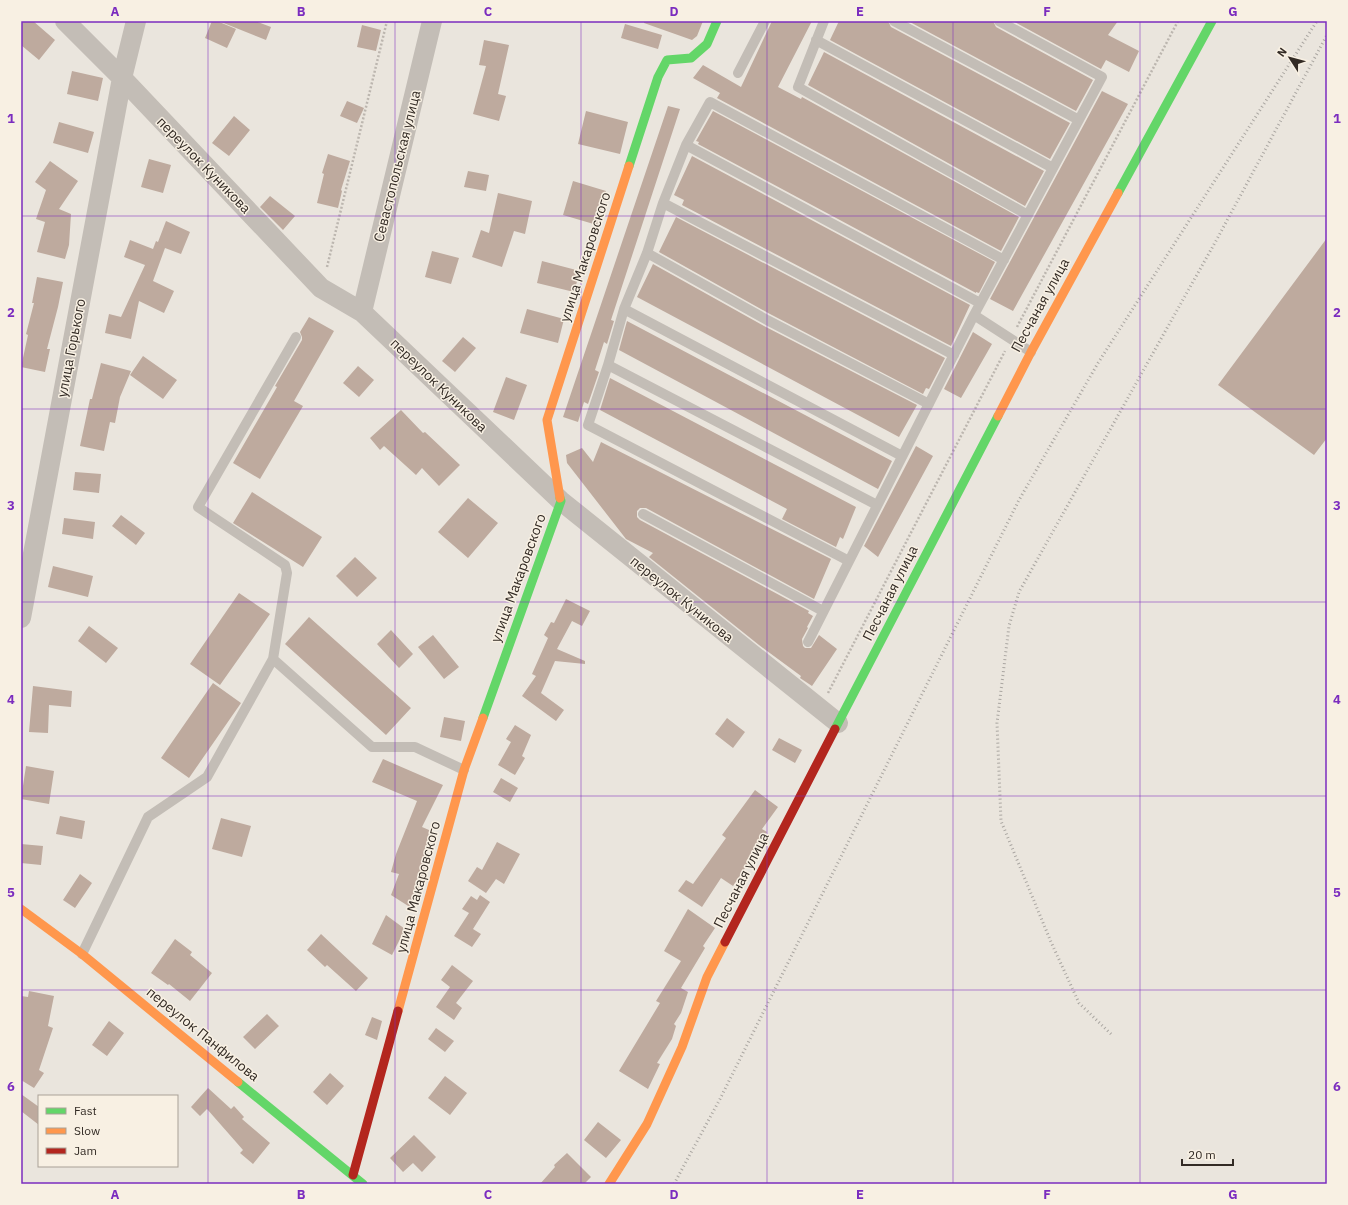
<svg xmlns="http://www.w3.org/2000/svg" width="1348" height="1205" font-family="'IBM Plex Sans',sans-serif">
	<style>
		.building { fill: #beaa9e }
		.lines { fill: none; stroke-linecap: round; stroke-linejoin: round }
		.path { stroke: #bcb6af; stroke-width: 2.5; stroke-dasharray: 2 2; stroke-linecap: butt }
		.lane { stroke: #c3bdb6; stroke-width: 10 }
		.street { stroke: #c3bdb6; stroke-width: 20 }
		.fast { stroke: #63d668; stroke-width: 9 }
		.slow { stroke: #ff974d; stroke-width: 9 }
		.jam { stroke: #b3261e; stroke-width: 9 }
		.rail { stroke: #aaa6a1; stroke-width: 3; stroke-dasharray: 1 3; stroke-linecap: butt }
		.grid { fill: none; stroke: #7b2cbf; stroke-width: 1; stroke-opacity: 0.55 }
		.labels { text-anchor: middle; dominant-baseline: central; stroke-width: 3; stroke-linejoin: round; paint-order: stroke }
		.street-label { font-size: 14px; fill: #332b25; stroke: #f8f0e3 }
		.neatline { fill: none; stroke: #7b2cbf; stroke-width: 1.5 }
		.grid-label { font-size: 13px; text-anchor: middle; font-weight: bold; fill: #7b2cbf }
	</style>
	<rect width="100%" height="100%" fill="#eae5dd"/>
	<path class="building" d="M 21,21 L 33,21 L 55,40 L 39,60 L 21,45 Z
		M 212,21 L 217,21 L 236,29 L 227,48 L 205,38 Z
		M 221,21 L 255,21 L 271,27 L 266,40 L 221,22 Z
		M 644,21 L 703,21 L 697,36 L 692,40 L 644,23 Z
		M 772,21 L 812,21 L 778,87 L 801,99 L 802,97 L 1019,217 L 1001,251 L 717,98 L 720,93 L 693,78 L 703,65 L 741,87 Z
		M 839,21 L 888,21 L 891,27 L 1070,123 L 1050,159 L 830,40 Z
		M 908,21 L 993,21 L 996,27 L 1093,80 L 1076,111 Z
		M 1013,21 L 1118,21 L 1108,35 L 1139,51 L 1129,72 L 1106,60 L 1101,69 Z
		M 625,24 L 662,35 L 658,49 L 621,38 Z
		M 362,25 L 381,30 L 376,51 L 357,47 Z
		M 484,40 L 509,45 L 498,94 L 506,96 L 499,121 L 473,114 L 486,66 L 479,65 Z
		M 824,52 L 1044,171 L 1025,206 L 808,85 Z
		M 72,71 L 103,78 L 98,101 L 67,94 Z
		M 1102,91 L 1128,104 L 1013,311 L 990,299 Z
		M 347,101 L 364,108 L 357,123 L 340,116 Z
		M 668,106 L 680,109 L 611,320 L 614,321 L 607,344 L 604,342 L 595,370 L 599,372 L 588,404 L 584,402 L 578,422 L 563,417 Z
		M 586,111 L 628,122 L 620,154 L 578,144 Z
		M 713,111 L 995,262 L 979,293 L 976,292 L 976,293 L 698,144 L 699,142 L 696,141 Z
		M 234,116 L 250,130 L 229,156 L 212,143 Z
		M 59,122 L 94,132 L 88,153 L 53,143 Z
		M 328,154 L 350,161 L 341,190 L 342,191 L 338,208 L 317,203 L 324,174 L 322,173 Z
		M 692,156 L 970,305 L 951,346 L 682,205 L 684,200 L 674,195 Z
		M 149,159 L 171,165 L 163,193 L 141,187 Z
		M 50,161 L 78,181 L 59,209 L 71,214 L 69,245 L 65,259 L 37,252 L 45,222 L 36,219 L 46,190 L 35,182 Z
		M 468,171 L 489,175 L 486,191 L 464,187 Z
		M 573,181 L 606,191 L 597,225 L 563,215 Z
		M 498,193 L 532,201 L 525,234 L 514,231 L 502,267 L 472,257 L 481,230 L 489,233 Z
		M 270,196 L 295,216 L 283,230 L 260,207 Z
		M 676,217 L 945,358 L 929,389 L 926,388 L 923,394 L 770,314 L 659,252 Z
		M 166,221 L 190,232 L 181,254 L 165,248 L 153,281 L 174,291 L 164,313 L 139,301 L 131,339 L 105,333 L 109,314 L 121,317 L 145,265 L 124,257 L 130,240 L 153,249 L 156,241 L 158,242 Z
		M 1327,238 L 1327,438 L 1314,455 L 1218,385 Z
		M 432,251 L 459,258 L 451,284 L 425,277 Z
		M 542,261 L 580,271 L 574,292 L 537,283 Z
		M 653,264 L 764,326 L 917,405 L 899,437 L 637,297 Z
		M 37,277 L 63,282 L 58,307 L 47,349 L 50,349 L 45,372 L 21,367 L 28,335 L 26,334 L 34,303 L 32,303 Z
		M 527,309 L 564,319 L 558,343 L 520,333 Z
		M 309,317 L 334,331 L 294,401 L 303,406 L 260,479 L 233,463 L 277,387 L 275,386 L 302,340 L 302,337 L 300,332 Z
		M 627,321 L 892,461 L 878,489 L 619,350 Z
		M 973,332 L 992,344 L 961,398 L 944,389 Z
		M 463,337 L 476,348 L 455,372 L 442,361 Z
		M 143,356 L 177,380 L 163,399 L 130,375 Z
		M 101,363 L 131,371 L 120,397 L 115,423 L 110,422 L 104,451 L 80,446 L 90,399 L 92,399 Z
		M 358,366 L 374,380 L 359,397 L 343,383 Z
		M 506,377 L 527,385 L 514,420 L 493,412 Z
		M 610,378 L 856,507 L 843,539 L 840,537 L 836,547 L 782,519 L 787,509 L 600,410 Z
		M 401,410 L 423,433 L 425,432 L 460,465 L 439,486 L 422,468 L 416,475 L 384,446 L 380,450 L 370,438 Z
		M 601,442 L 831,559 L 814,599 L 646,508 L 640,508 L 637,511 L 637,517 L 640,520 L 809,611 L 808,613 L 813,616 L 807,627 L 808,628 L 802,639 L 803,646 L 805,648 L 811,648 L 819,635 L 837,649 L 812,686 L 800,678 L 801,676 L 759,645 L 649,557 L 653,553 L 626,539 L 567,463 L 566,455 L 582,448 L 593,462 Z
		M 916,446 L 933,456 L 878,557 L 864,546 Z
		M 75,472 L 101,474 L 99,493 L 73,490 Z
		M 252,492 L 322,537 L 303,567 L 233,523 Z
		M 468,498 L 498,523 L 468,558 L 438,532 Z
		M 121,515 L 145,533 L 136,545 L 112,526 Z
		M 64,518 L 95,522 L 93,539 L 62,534 Z
		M 355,557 L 377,578 L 357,597 L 336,576 Z
		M 53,566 L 93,576 L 88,597 L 48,587 Z
		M 239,593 L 270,614 L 220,685 L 190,664 Z
		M 566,599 L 590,611 L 582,626 L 572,621 L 557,649 L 585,661 L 585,664 L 555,661 L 541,693 L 564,710 L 556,721 L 522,696 L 536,676 L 532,674 L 548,638 L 544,635 L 551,622 L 554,623 Z
		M 309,617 L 411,708 L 386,735 L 285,644 Z
		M 89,626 L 118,648 L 106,663 L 78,641 Z
		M 391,630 L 413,654 L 399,668 L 377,644 Z
		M 433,635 L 459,667 L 444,679 L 418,647 Z
		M 213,683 L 241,703 L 189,778 L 161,758 Z
		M 33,686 L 72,691 L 71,707 L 49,705 L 48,733 L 29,732 Z
		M 444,717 L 465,721 L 461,741 L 440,737 Z
		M 727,718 L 745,732 L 733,748 L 715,734 Z
		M 515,725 L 531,735 L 522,756 L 525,758 L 515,775 L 498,765 L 511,742 L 506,739 Z
		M 779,738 L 802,750 L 795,763 L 772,750 Z
		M 383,759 L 443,785 L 422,827 L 429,830 L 426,862 L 413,909 L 391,895 L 399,874 L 391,872 L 396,854 L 417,801 L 372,782 Z
		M 26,766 L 54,771 L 49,804 L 21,799 Z
		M 501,778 L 518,788 L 510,802 L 493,792 Z
		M 755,790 L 778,807 L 762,829 L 767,832 L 747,860 L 749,862 L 733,886 L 721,878 L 702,907 L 678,891 L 686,880 L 693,884 L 726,838 L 722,835 Z
		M 60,816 L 85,821 L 82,839 L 56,834 Z
		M 221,818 L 251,826 L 242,857 L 212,849 Z
		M 497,842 L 520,854 L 504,884 L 496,879 L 486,893 L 468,881 L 477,867 L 482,870 Z
		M 21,844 L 43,846 L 41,865 L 21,863 Z
		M 80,874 L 92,883 L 75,908 L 63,900 Z
		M 480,895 L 490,902 L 473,929 L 481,934 L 472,947 L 454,936 L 469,913 L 462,909 L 471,896 L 477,900 Z
		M 688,909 L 715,928 L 703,946 L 705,948 L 681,988 L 688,992 L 681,1013 L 674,1024 L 676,1026 L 672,1039 L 657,1063 L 660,1064 L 648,1089 L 619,1071 L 660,1003 L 656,1001 L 681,961 L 664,951 Z
		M 386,915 L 405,929 L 392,955 L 372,944 Z
		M 321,934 L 368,978 L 356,991 L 327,965 L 325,967 L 307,950 Z
		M 175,939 L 192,952 L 190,955 L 212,973 L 190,1001 L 169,984 L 168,985 L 151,973 Z
		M 452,965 L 473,981 L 456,1003 L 462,1008 L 454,1020 L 436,1007 L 450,987 L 441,980 Z
		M 29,991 L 54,996 L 48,1026 L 53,1028 L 39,1070 L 44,1073 L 34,1088 L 21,1080 L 21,996 L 28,997 Z
		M 267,1014 L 279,1026 L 255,1049 L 243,1037 Z
		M 372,1017 L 382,1021 L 377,1040 L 365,1035 Z
		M 109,1021 L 124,1033 L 107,1056 L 92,1045 Z
		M 436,1028 L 454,1041 L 445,1052 L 428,1039 Z
		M 330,1073 L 344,1086 L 327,1105 L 313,1092 Z
		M 445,1076 L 467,1093 L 450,1115 L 428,1098 Z
		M 208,1088 L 231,1109 L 234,1106 L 244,1117 L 242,1119 L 270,1143 L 253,1164 L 240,1153 L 243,1150 L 207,1109 L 200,1116 L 191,1107 Z
		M 21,1094 L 39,1107 L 39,1125 L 21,1111 Z
		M 598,1122 L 621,1140 L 606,1158 L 584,1140 Z
		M 414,1135 L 436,1157 L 422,1172 L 413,1163 L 403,1172 L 390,1158 Z
		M 567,1153 L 591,1177 L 584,1184 L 540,1184 L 555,1167 L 554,1165 Z"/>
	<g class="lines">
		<path class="path" d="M 327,267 L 387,21
			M 1017,327 L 1178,21
			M 828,693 L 1005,351"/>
		<path class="lane" d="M 824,21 L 798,87 L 1028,215
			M 894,21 L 1079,120
			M 816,40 L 1053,168
			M 738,73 L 765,21
			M 686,145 L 710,102 L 1004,260
			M 663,203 L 954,355
			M 647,253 L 767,320 L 929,404
			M 624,309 L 902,456
			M 974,315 L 1031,352
			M 608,365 L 877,505
			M 643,514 L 823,611
			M 849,561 L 588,425 L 608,365 L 624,309 L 647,253 L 663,203 L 686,145 L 980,303
			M 808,642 L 974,315 L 1102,77 L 999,21
			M 273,659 L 372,747 L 415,747 L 464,770
			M 82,954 L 148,817 L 207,777 L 273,659 L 287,573 L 285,565 L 198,507 L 296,337"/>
		<path class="street" d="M 65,21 L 122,78 L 321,288 L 362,312 L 561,501 L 838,723
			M 362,312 L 432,21
			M 21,618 L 122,78 L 136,21"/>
		<path class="fast" d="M 629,166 L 658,77 L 667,60 L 691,58 L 707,44 L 717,21
			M 1118,193 L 1212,21
			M 483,718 L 561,501 L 560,498
			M 835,729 L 998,416
			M 238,1082 L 363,1184"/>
		<path class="slow" d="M 998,416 L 1031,352 L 1118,193
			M 560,498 L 547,420 L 629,166
			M 21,909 L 82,954 L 238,1082
			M 398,1011 L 464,770 L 483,718
			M 609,1184 L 647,1124 L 682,1047 L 707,977 L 725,942"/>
		<path class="jam" d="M 725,942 L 835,729
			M 353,1175 L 398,1011"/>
		<path class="rail" d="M 1111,1034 L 1079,1003 L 1051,942 L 1001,821 L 997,723 L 1009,626 L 1019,592 L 1217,239 L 1327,35
			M 674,1184 L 720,1099 L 1019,500 L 1098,363 L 1317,21"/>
	</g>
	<path class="grid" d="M 208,21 L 208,1184M 395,21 L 395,1184M 581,21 L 581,1184M 767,21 L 767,1184M 953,21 L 953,1184M 1140,21 L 1140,1184M 21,216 L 1327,216M 21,409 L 1327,409M 21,602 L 1327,602M 21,796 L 1327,796M 21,990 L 1327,990"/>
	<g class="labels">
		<g class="street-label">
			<text transform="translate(204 165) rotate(46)">переулок Куникова</text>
			<text transform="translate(397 166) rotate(-76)">Севастопольская улица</text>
			<text transform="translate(585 257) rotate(-72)">улица Макаровского</text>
			<text transform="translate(1040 305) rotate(-61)">Песчаная улица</text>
			<text transform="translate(71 348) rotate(-79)">улица Горького</text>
			<text transform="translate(439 385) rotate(44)">переулок Куникова</text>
			<text transform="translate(518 578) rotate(-70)">улица Макаровского</text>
			<text transform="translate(890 593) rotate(-63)">Песчаная улица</text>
			<text transform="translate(682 599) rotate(39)">переулок Куникова</text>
			<text transform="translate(741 880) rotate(-63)">Песчаная улица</text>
			<text transform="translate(418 887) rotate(-75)">улица Макаровского</text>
			<text transform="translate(203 1034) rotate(39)">переулок Панфилова</text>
		</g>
	</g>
	<rect width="1348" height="1205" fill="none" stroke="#f8f0e3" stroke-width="44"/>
	<rect x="38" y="1095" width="140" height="72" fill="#f8f0e3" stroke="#a9a197"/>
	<rect x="46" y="1108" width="20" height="6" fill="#63d668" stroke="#a9a197"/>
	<text x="74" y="1115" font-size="12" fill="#332b25">Fast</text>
	<rect x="46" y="1128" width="20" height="6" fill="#ff974d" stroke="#a9a197"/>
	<text x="74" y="1135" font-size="12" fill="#332b25">Slow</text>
	<rect x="46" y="1148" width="20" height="6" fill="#b3261e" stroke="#a9a197"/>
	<text x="74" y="1155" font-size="12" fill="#332b25">Jam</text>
	<g transform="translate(1290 58) rotate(306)" stroke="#f8f0e3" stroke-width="3" paint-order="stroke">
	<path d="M0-3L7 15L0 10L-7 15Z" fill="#332b25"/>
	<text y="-6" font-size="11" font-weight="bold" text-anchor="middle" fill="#332b25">N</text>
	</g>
	<path d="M1182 1159v6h51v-6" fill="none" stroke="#332b25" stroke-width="2"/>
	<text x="1188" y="1159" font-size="12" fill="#332b25" stroke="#f8f0e3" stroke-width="3" paint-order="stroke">20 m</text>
	<rect x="22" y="22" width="1304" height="1161" class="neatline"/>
	<g class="grid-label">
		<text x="115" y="16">A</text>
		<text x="301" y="16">B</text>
		<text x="488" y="16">C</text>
		<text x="674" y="16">D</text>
		<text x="860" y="16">E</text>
		<text x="1047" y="16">F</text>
		<text x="1233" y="16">G</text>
		<text x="11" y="123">1</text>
		<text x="1337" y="123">1</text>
		<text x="11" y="317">2</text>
		<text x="1337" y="317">2</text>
		<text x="11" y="510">3</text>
		<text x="1337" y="510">3</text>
		<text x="11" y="704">4</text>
		<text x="1337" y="704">4</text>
		<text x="11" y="897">5</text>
		<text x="1337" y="897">5</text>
		<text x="11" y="1091">6</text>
		<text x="1337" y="1091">6</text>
		<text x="115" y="1199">A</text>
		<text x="301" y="1199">B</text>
		<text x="488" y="1199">C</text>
		<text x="674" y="1199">D</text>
		<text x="860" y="1199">E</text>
		<text x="1047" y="1199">F</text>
		<text x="1233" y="1199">G</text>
	</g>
</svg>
